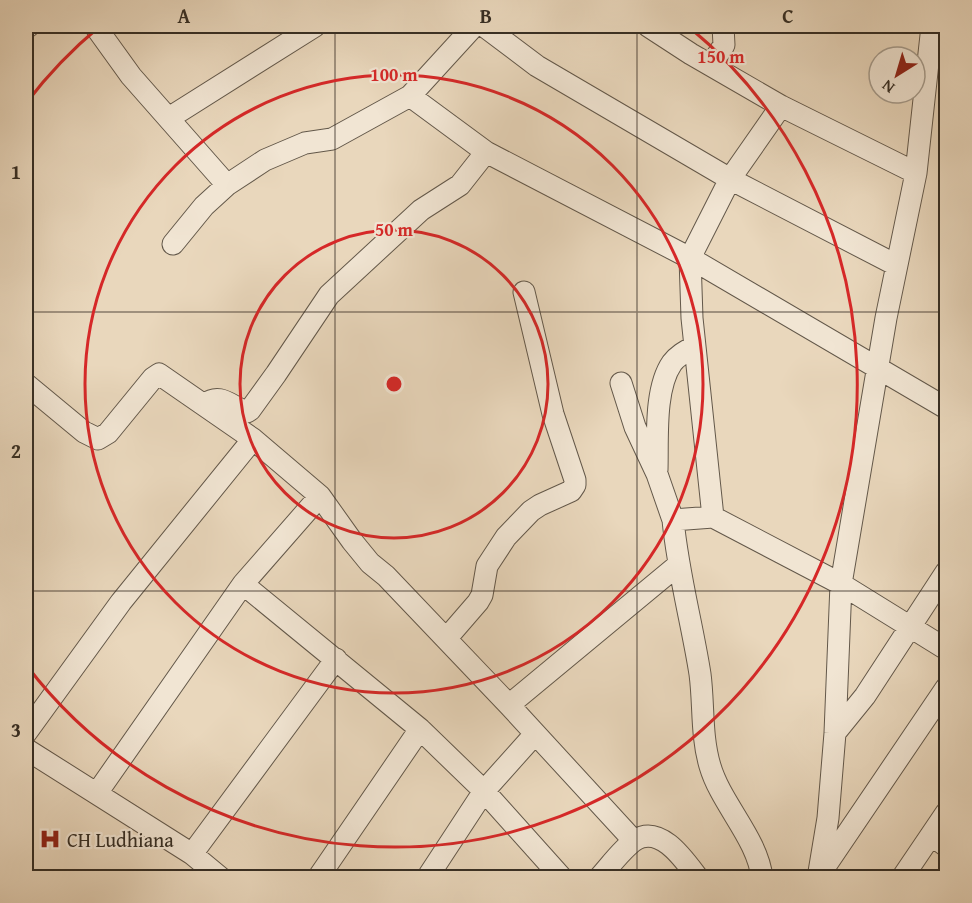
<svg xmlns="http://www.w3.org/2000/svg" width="972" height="903" font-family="'Gentium Book Plus',serif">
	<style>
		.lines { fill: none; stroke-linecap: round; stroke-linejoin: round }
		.minor-casing { stroke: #63584a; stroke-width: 23 }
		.minor { stroke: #f1e5d3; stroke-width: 21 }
		.grid { fill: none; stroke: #362e24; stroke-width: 1.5; stroke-opacity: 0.55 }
		.ring { fill: none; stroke: #d62828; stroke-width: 3 }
		.labels { text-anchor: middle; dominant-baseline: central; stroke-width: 4.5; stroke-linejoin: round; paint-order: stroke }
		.poi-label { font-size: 20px; fill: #362e24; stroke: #f1e5d3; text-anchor: start }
		.centre { fill: #d62828; stroke: #f1e5d3; stroke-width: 3 }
		.ring-label { font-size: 18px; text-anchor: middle; font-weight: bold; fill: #d62828; stroke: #f1e5d3; stroke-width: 4.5; stroke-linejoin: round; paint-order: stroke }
		.neatline { fill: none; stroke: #362e24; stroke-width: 2 }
		.grid-label { font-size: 20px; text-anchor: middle; font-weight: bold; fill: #362e24 }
	</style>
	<rect width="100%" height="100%" fill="#e9d7bc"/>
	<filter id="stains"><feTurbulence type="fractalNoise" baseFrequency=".00333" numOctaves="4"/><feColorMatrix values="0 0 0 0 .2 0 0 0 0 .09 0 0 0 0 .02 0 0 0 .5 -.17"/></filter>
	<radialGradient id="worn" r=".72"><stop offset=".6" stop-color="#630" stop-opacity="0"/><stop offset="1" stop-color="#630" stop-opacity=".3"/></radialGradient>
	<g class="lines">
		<defs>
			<path id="minor" d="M 95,26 L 131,76 L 227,185
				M 484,26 L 537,66 L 730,179 L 896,265
				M 648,26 L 691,54 L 781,106 L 916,173
				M 26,28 L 29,26
				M 711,65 L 724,45 L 723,26
				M 410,96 L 474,26
				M 169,118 L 315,26
				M 173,244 L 204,206 L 227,185 L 265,160 L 305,143 L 332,139 L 410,96 L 486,152 L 690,258 L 946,408
				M 621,383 L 635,427 L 657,474 L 673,520
				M 26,384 L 84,432 L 98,439 L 108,433 L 153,378 L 159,374 L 253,439 L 320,496 L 352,541 L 370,563 L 386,576 L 509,705 L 634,841
				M 205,404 C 221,392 231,407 247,412 L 250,410 L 276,374 L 329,295 L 421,210 L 460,185 L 486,152
				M 657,470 C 658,439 654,389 672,363 C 678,355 686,351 695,346
				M 713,517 L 692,318 L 690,258 L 730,179 L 781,106
				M 243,584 L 320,496
				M 446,639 L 478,602 L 482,595 L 487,566 L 506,537 L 531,511 L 540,505 L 571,491 L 575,485 L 575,480 L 553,414 L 524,292
				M 509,705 L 678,565
				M 26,733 L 121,602 L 253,439
				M 835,733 L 865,696 L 946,572
				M 26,749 L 192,854 L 221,878
				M 97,793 L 243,584 L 420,729 L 484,791 L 562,878
				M 931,835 L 946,846
				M 192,854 L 336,659
				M 822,871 L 946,688
				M 318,878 L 420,729
				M 427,878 L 484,791 L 535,734
				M 599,878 C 610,866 622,849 635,840 C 661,824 685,861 698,878
				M 762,878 C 758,839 721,804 710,766 C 701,736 704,704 700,674 C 692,623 678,573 673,520 L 713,517 L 841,584 L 946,649
				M 818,878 L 828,818 L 835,733 L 841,584 L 886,318 L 916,173 L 932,26
				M 902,878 L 946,813"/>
		</defs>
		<use href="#minor" class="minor-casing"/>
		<use href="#minor" class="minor"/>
	</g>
	<path class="grid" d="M 335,26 L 335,878M 637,26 L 637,878M 26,312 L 946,312M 26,591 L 946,591"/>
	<g class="ring">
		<circle cx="394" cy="384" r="154"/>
		<circle cx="394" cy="384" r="309"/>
		<path d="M27 102A463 463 0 0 1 99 27M689 27A463 463 0 1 1 27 666"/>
	</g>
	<defs>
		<symbol id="hospital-bare" viewBox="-9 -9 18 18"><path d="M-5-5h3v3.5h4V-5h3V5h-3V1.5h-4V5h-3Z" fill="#8f2418" stroke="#f1e5d3" stroke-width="2.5" paint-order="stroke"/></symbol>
	</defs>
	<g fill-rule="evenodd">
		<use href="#hospital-bare" x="35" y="824" width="30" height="30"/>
	</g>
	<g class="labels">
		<g class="poi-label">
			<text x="67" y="839">CH Ludhiana</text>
		</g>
	</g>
	<circle cx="394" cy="384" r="9" class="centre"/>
	<g class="ring-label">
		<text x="721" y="63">150 m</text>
		<text x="394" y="81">100 m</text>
		<text x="394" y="236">50 m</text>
	</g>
	<rect width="972" height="903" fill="none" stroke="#e9d7bc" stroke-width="66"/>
	<g transform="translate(897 75) rotate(217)"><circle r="28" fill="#f1e5d3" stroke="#a69c8d" stroke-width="1.5"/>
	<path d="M0-4.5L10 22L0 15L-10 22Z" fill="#8f2418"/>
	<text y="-9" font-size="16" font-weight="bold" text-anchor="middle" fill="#362e24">N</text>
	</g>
	<rect x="33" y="33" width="906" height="837" class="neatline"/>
	<g class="grid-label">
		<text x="184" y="23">A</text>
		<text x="486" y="23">B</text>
		<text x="788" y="23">C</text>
		<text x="16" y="179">1</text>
		<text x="16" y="458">2</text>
		<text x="16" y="737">3</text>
	</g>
	<rect width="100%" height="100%" filter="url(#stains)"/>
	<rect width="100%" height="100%" fill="url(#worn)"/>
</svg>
